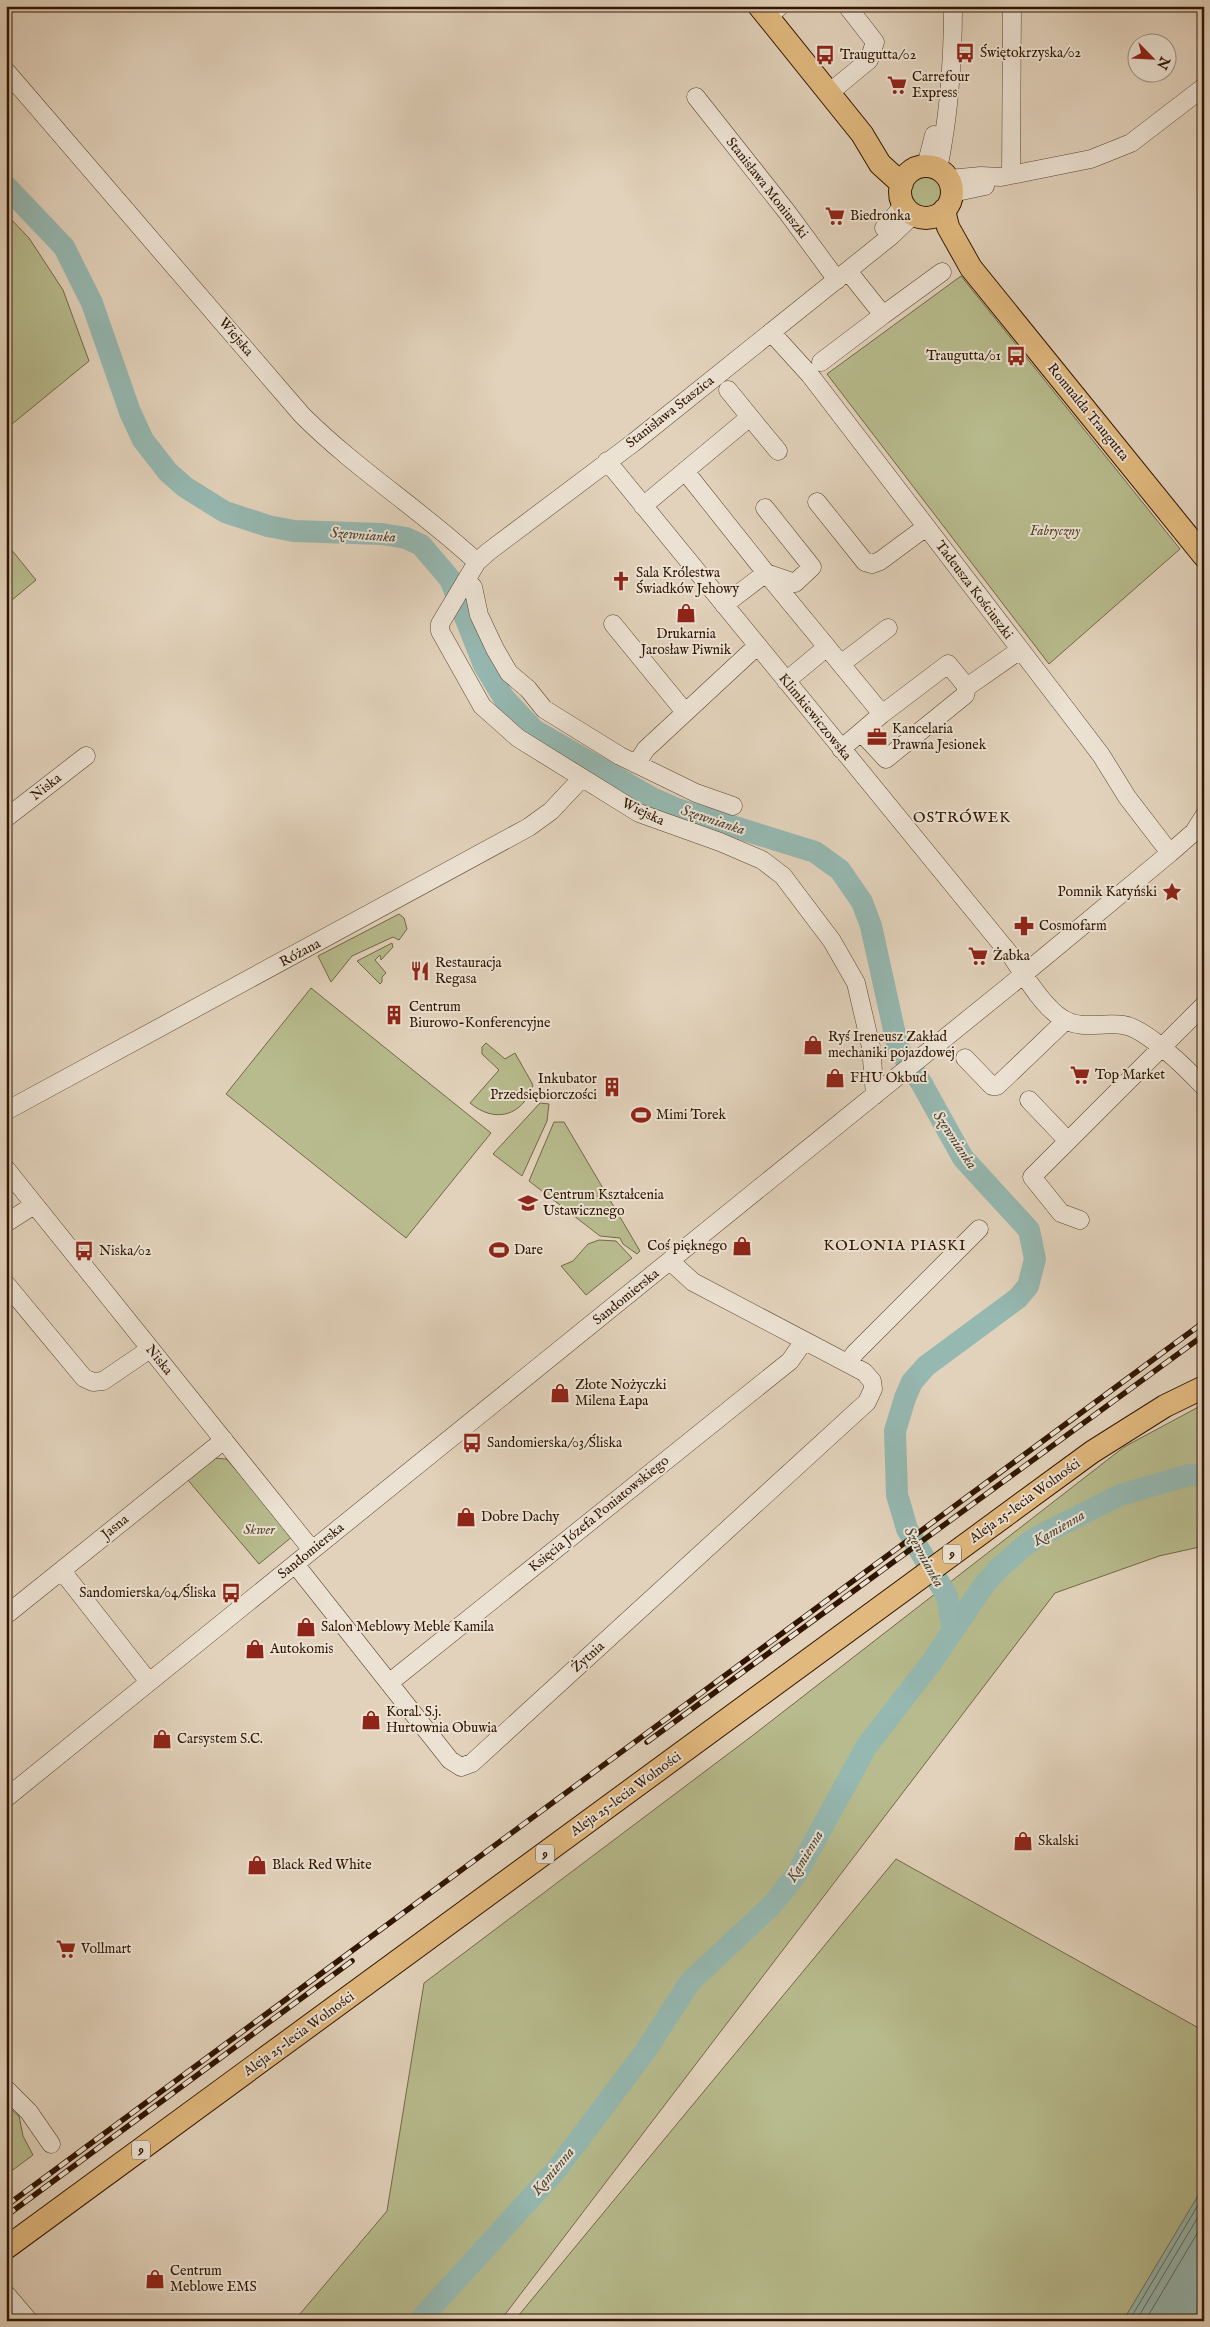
<svg xmlns="http://www.w3.org/2000/svg" width="1210" height="2327" font-family="'IM FELL English',serif">
	<style>
		.green { fill: #b7bb8d; stroke: #746846 }
		.water { fill: #95b8b1; stroke: #6d776a }
		.lines { fill: none; stroke-linecap: round; stroke-linejoin: round }
		.shore { stroke: #626658; stroke-width: 1 }
		.river { stroke: #95b8b1; stroke-width: 22 }
		.minor-casing { stroke: #5c442f; stroke-width: 19 }
		.major-casing { stroke: #301500; stroke-width: 24 }
		.minor { stroke: #ece2d3; stroke-width: 18 }
		.major { stroke: #e1b97e; stroke-width: 22 }
		.rail-casing { stroke: #301500; stroke-width: 5.5 }
		.rail { stroke: #ece2d3; stroke-width: 4; stroke-dasharray: 11; stroke-linecap: butt }
		.labels { text-anchor: middle; dominant-baseline: central; stroke-width: 4; stroke-linejoin: round; paint-order: stroke }
		.shield { fill: #ece2d3; stroke: #68523f; stroke-width: 1 }
		.shield-label { font-size: 12px; font-weight: bold; fill: #301500 }
		.poi-label { font-size: 14px; fill: #301500; stroke: #ece2d3; text-anchor: start }
		.street-label { font-size: 14px; fill: #301500; stroke: #ece2d3 }
		.park-label { font-size: 14px; font-style: italic; fill: #58472a; stroke: #ece2d3 }
		.water-label { font-size: 15px; font-style: italic; fill: #4e4635; stroke: #ece2d3 }
		.neighbourhood-label { font-size: 15px; letter-spacing: 1px; fill: #301500; stroke: #ece2d3 }
	</style>
	<rect width="100%" height="100%" fill="#e2d2bb"/>
	<filter id="stains"><feTurbulence type="fractalNoise" baseFrequency=".004" numOctaves="4"/><feColorMatrix values="0 0 0 0 .2 0 0 0 0 .09 0 0 0 0 .02 0 0 0 .5 -.17"/></filter>
	<radialGradient id="worn" r=".72"><stop offset=".6" stop-color="#630" stop-opacity="0"/><stop offset="1" stop-color="#630" stop-opacity=".3"/></radialGradient>
	<path class="green" d="M910 191a17 17 0 1 1 34 0a17 17 0 1 1-34 0Z
		M 6,214 L 29,238 L 63,290 L 89,361 L 6,429 Z
		M 961,276 L 1180,549 L 1049,664 L 827,374 Z
		M 6,543 L 36,580 L 6,605 Z
		M 399,914 L 404,918 L 407,929 L 399,940 L 393,937 L 352,956 L 331,982 L 318,956 Z
		M 392,943 L 393,947 L 381,960 L 380,955 L 375,960 L 386,973 L 382,977 L 382,982 L 380,984 L 357,961 Z
		M 311,988 L 491,1133 L 406,1238 L 226,1094 Z
		M 486,1043 L 505,1059 L 515,1053 L 533,1085 C 523,1116 495,1124 470,1103 L 499,1070 L 482,1054 L 482,1047 Z
		M 540,1103 L 549,1104 L 547,1121 L 522,1176 L 493,1154 Z
		M 554,1122 L 564,1122 L 640,1251 L 637,1254 L 623,1244 L 620,1238 L 600,1236 L 529,1181 Z
		M 599,1240 L 616,1241 L 632,1258 L 586,1295 L 561,1266 L 573,1261 L 588,1244 Z
		M 1204,1404 L 1204,1546 L 1159,1556 L 1055,1593 L 500,2321 L 294,2321 L 387,2211 L 424,1983 L 752,1736 L 1124,1447 Z
		M 213,1458 L 226,1459 L 229,1462 L 293,1536 L 259,1564 L 187,1479 Z
		M 896,1859 L 1204,2031 L 1204,2186 L 1123,2321 L 514,2321 Z
		M 6,2105 L 19,2116 L 23,2136 L 33,2155 L 6,2175 Z"/>
	<path class="water" d="M 1204,2186 L 1204,2315 L 1200,2321 L 1123,2321 Z"/>
	<g class="lines">
		<path class="shore" d="M 1129,2321 L 1204,2195
			M 1136,2321 L 1204,2207
			M 1145,2321 L 1204,2222"/>
		<path class="river" d="M 6,186 L 64,247 L 92,303 L 130,412 L 143,440 L 168,472 L 185,487 L 225,512 L 268,526 L 294,531 L 382,534 L 406,538 L 421,545 L 450,579 L 484,665 L 504,698 L 534,730 L 652,798 L 677,809 L 815,852 L 840,870 L 862,902 L 871,926 L 898,1048 L 922,1084 L 963,1158 L 1029,1230 L 1035,1259 L 1028,1286 L 1018,1298 L 926,1366 L 912,1382 L 905,1398 L 895,1431 L 897,1495 L 903,1515 L 907,1529 L 947,1596 L 953,1630
			M 419,2321 L 557,2169 L 644,2053 L 690,1982 L 772,1905 L 796,1875 L 866,1747 L 931,1663 L 984,1585 L 999,1568 L 1028,1543 L 1043,1534 L 1120,1495 L 1189,1475 L 1204,1475"/>
		<defs>
			<path id="minor" d="M 768,17 L 780,6
				M 6,71 L 302,415 C 356,469 421,510 477,562
				M 829,93 L 869,60 L 875,42 L 847,6
				M 696,97 L 787,212 L 837,280
				M 926,166 L 934,135
				M 938,169 C 949,116 953,61 953,6
				M 1011,175 L 1012,6
				M 949,179 L 981,176 L 1001,177 L 1091,159 L 1131,143 L 1204,87
				M 952,193 L 985,186
				M 884,228 L 904,205
				M 883,315 L 942,272
				M 771,332 L 810,375 L 1069,713 L 1101,755 L 1127,797 L 1170,853
				M 821,362 L 883,315 L 848,271
				M 728,390 L 750,417
				M 607,461 L 1012,957 C 1024,975 1044,1008 1063,1019 C 1081,1030 1103,1022 1123,1025 C 1146,1028 1188,1070 1204,1087
				M 685,471 L 766,573 L 795,583 L 812,567 L 765,508
				M 817,502 L 865,562 L 872,564 L 880,561 L 926,527
				M 643,506 L 750,417 L 778,451
				M 466,580 L 473,587 L 479,615 L 495,649 L 509,673 L 528,689 L 544,709 L 620,756 L 696,793 L 733,806
				M 724,605 L 766,573 L 882,714 L 841,749
				M 613,624 L 685,712
				M 841,664 L 888,628
				M 786,681 L 827,647
				M 882,714 L 948,664 L 967,687 L 1020,650
				M 861,732 L 886,759 L 965,695 L 967,687
				M 636,764 L 646,749 L 757,646
				M 6,818 L 86,756
				M 965,1058 L 992,1086 L 997,1086 L 1065,1021
				M 875,1095 L 871,1047 L 856,983 L 832,941 L 783,876 L 762,860 L 720,842 L 639,813 L 518,738 L 482,706 L 440,631 L 440,624 L 477,562 L 488,552 L 633,443 L 891,236 L 914,214
				M 1029,1100 L 1068,1141
				M 6,1111 L 529,827 L 551,811 L 581,779
				M 6,1169 L 312,1550
				M 1080,1220 L 1061,1213 L 1032,1177 L 1204,1005
				M 6,1223 L 34,1205
				M 6,1284 L 84,1378 L 93,1382 L 103,1381 L 150,1349
				M 848,1363 L 855,1353 L 979,1229
				M 295,1564 L 450,1760 L 461,1767 L 472,1763 L 867,1402 L 873,1389 L 872,1381 L 864,1372 L 693,1282 L 670,1261
				M 62,1571 L 149,1682
				M 6,1615 L 224,1440
				M 389,1683 L 790,1361 L 804,1341
				M 6,1798 L 1024,974 L 1170,853 L 1194,832 L 1204,816
				M 6,2089 L 29,2112 L 51,2144
				M 6,2294 L 29,2321"/>
			<path id="major" d="M 759,6 L 862,134 L 880,164 L 902,184
				M900 192a26 26 0 1 1 52 0a26 26 0 1 1-52 0Z
				M 944,210 L 948,227 L 971,268 L 1204,556
				M 6,2248 L 1092,1452 L 1165,1406 L 1204,1387"/>
		</defs>
		<use href="#minor" class="minor-casing"/>
		<use href="#major" class="major-casing"/>
		<use href="#minor" class="minor"/>
		<use href="#major" class="major"/>
		<defs>
			<path id="rail" d="M 647,1742 L 1204,1335
				M 6,2206 L 1204,1322
				M 6,2216 L 352,1961"/>
		</defs>
		<use href="#rail" class="rail-casing"/>
		<use href="#rail" class="rail"/>
	</g>
	<defs>
		<symbol id="bus-bare" viewBox="-9 -9 18 18"><path d="M-5-6H5V4H4V6H2V4H-2V6H-4V4H-5ZM-3.5-4V0h7V-4ZM-3.5 1.2v1.5H-2V1.2ZM2 1.2v1.5H3.5V1.2Z" fill="#8f2418" stroke="#ece2d3" stroke-width="2.5" paint-order="stroke"/></symbol>
		<symbol id="supermarket-bare" viewBox="-9 -9 18 18"><path d="M-6-5.5h2.5l.6 2H6L4.5 2H-2.5L-4.4-4H-6ZM-1.5 3.2a1.3 1.3 0 1 0 .1 0ZM3 3.2a1.3 1.3 0 1 0 .1 0Z" fill="#8f2418" stroke="#ece2d3" stroke-width="2.5" paint-order="stroke"/></symbol>
		<symbol id="church-bare" viewBox="-9 -9 18 18"><path d="M-1.2-6h2.4v3.5h3.3v2.4h-3.3V6h-2.4V-.1h-3.3v-2.4h3.3Z" fill="#8f2418" stroke="#ece2d3" stroke-width="2.5" paint-order="stroke"/></symbol>
		<symbol id="shop-bare" viewBox="-9 -9 18 18"><path d="M-5-2.5h2.3a2.7 3.5 0 0 1 5.4 0H5L5.5 6h-11ZM-1.5-2.5h3a1.5 2.3 0 0 0-3 0Z" fill="#8f2418" stroke="#ece2d3" stroke-width="2.5" paint-order="stroke"/></symbol>
		<symbol id="office-bare" viewBox="-9 -9 18 18"><path d="M-6-3h4V-5.5h4V-3h4V5H-6ZM-1-4.5V-3h2v-1.5ZM-6 0V1H6V0Z" fill="#8f2418" stroke="#ece2d3" stroke-width="2.5" paint-order="stroke"/></symbol>
		<symbol id="sight-bare" viewBox="-9 -9 18 18"><path d="M0-6L1.8-2.2L6-1.7L2.9 1.2L3.7 5.4L0 3.3L-3.7 5.4L-2.9 1.2L-6-1.7L-1.8-2.2Z" fill="#8f2418" stroke="#ece2d3" stroke-width="2.5" paint-order="stroke"/></symbol>
		<symbol id="pharmacy-bare" viewBox="-9 -9 18 18"><path d="M-2-6h4v4h4v4h-4v4h-4v-4h-4v-4h4Z" fill="#8f2418" stroke="#ece2d3" stroke-width="2.5" paint-order="stroke"/></symbol>
		<symbol id="restaurant-bare" viewBox="-9 -9 18 18"><path d="M-5-6h1v4h1v-4h1v4h1v-4h1v5L-1.5 .5V6h-2V.5L-5-1ZM5-6V6H3V1.5H1.5Q1.5-4 5-6Z" fill="#8f2418" stroke="#ece2d3" stroke-width="2.5" paint-order="stroke"/></symbol>
		<symbol id="building-bare" viewBox="-9 -9 18 18"><path d="M-4-6H4V6H1V3H-1V6H-4ZM-2.5-4.3h1.7v1.8h-1.7ZM.8-4.3h1.7v1.8H.8ZM-2.5-1h1.7V.8h-1.7ZM.8-1h1.7V.8H.8Z" fill="#8f2418" stroke="#ece2d3" stroke-width="2.5" paint-order="stroke"/></symbol>
		<symbol id="stadium-bare" viewBox="-9 -9 18 18"><path d="M0-5a6.5 5 0 1 0 0 10a6.5 5 0 1 0 0-10ZM-3.5-1.8h7v3.6h-7Z" fill="#8f2418" stroke="#ece2d3" stroke-width="2.5" paint-order="stroke"/></symbol>
		<symbol id="school-bare" viewBox="-9 -9 18 18"><path d="M0-5L7-2L0 1L-7-2ZM-4 1L0 2.5L4 1V4Q0 6-4 4Z" fill="#8f2418" stroke="#ece2d3" stroke-width="2.5" paint-order="stroke"/></symbol>
	</defs>
	<g fill-rule="evenodd">
		<use href="#bus-bare" x="951" y="39" width="28" height="28"/>
		<use href="#bus-bare" x="811" y="41" width="28" height="28"/>
		<use href="#supermarket-bare" x="883" y="71" width="28" height="28"/>
		<use href="#supermarket-bare" x="821" y="202" width="28" height="28"/>
		<use href="#bus-bare" x="1002" y="342" width="28" height="28"/>
		<use href="#church-bare" x="607" y="567" width="28" height="28"/>
		<use href="#shop-bare" x="672" y="599" width="28" height="28"/>
		<use href="#office-bare" x="863" y="723" width="28" height="28"/>
		<use href="#sight-bare" x="1158" y="878" width="28" height="28"/>
		<use href="#pharmacy-bare" x="1010" y="912" width="28" height="28"/>
		<use href="#supermarket-bare" x="964" y="942" width="28" height="28"/>
		<use href="#restaurant-bare" x="406" y="957" width="28" height="28"/>
		<use href="#building-bare" x="380" y="1001" width="28" height="28"/>
		<use href="#shop-bare" x="799" y="1031" width="28" height="28"/>
		<use href="#supermarket-bare" x="1066" y="1061" width="28" height="28"/>
		<use href="#shop-bare" x="821" y="1064" width="28" height="28"/>
		<use href="#building-bare" x="598" y="1073" width="28" height="28"/>
		<use href="#stadium-bare" x="627" y="1101" width="28" height="28"/>
		<use href="#school-bare" x="514" y="1189" width="28" height="28"/>
		<use href="#shop-bare" x="728" y="1232" width="28" height="28"/>
		<use href="#stadium-bare" x="485" y="1236" width="28" height="28"/>
		<use href="#bus-bare" x="70" y="1237" width="28" height="28"/>
		<use href="#shop-bare" x="546" y="1379" width="28" height="28"/>
		<use href="#bus-bare" x="458" y="1429" width="28" height="28"/>
		<use href="#shop-bare" x="452" y="1503" width="28" height="28"/>
		<use href="#bus-bare" x="217" y="1579" width="28" height="28"/>
		<use href="#shop-bare" x="292" y="1613" width="28" height="28"/>
		<use href="#shop-bare" x="241" y="1635" width="28" height="28"/>
		<use href="#shop-bare" x="357" y="1706" width="28" height="28"/>
		<use href="#shop-bare" x="148" y="1725" width="28" height="28"/>
		<use href="#shop-bare" x="1009" y="1827" width="28" height="28"/>
		<use href="#shop-bare" x="243" y="1851" width="28" height="28"/>
		<use href="#supermarket-bare" x="52" y="1935" width="28" height="28"/>
		<use href="#shop-bare" x="141" y="2265" width="28" height="28"/>
	</g>
	<g class="labels">
		<g class="shield">
			<rect x="943" y="1544.5" width="18" height="19" rx="4"/>
			<rect x="536" y="1844.5" width="18" height="19" rx="4"/>
			<rect x="132" y="2140.5" width="18" height="19" rx="4"/>
		</g>
		<g class="shield-label">
			<text x="952" y="1554">9</text>
			<text x="545" y="1854">9</text>
			<text x="141" y="2150">9</text>
		</g>
		<g class="poi-label">
			<text x="980" y="53">Świętokrzyska/02</text>
			<text x="840" y="55">Traugutta/02</text>
			<text x="912" y="77">Carrefour<tspan x="912" dy="16">Express</tspan></text>
			<text x="850" y="216">Biedronka</text>
			<text x="1001" y="356" text-anchor="end">Traugutta/01</text>
			<text x="636" y="573">Sala Królestwa<tspan x="636" dy="16">Świadków Jehowy</tspan></text>
			<text x="686" y="634" text-anchor="middle">Drukarnia<tspan x="686" dy="16">Jarosław Piwnik</tspan></text>
			<text x="892" y="729">Kancelaria<tspan x="892" dy="16">Prawna Jesionek</tspan></text>
			<text x="1157" y="892" text-anchor="end">Pomnik Katyński</text>
			<text x="1039" y="926">Cosmofarm</text>
			<text x="993" y="956">Żabka</text>
			<text x="435" y="963">Restauracja<tspan x="435" dy="16">Regasa</tspan></text>
			<text x="409" y="1007">Centrum<tspan x="409" dy="16">Biurowo-Konferencyjne</tspan></text>
			<text x="828" y="1037">Ryś Ireneusz Zakład<tspan x="828" dy="16">mechaniki pojazdowej</tspan></text>
			<text x="1095" y="1075">Top Market</text>
			<text x="850" y="1078">FHU Okbud</text>
			<text x="597" y="1079" text-anchor="end">Inkubator<tspan x="597" dy="16">Przedsiębiorczości</tspan></text>
			<text x="656" y="1115">Mimi Torek</text>
			<text x="543" y="1195">Centrum Kształcenia<tspan x="543" dy="16">Ustawicznego</tspan></text>
			<text x="727" y="1246" text-anchor="end">Coś pięknego</text>
			<text x="514" y="1250">Dare</text>
			<text x="99" y="1251">Niska/02</text>
			<text x="575" y="1385">Złote Nożyczki<tspan x="575" dy="16">Milena Łapa</tspan></text>
			<text x="487" y="1443">Sandomierska/03/Śliska</text>
			<text x="481" y="1517">Dobre Dachy</text>
			<text x="216" y="1593" text-anchor="end">Sandomierska/04/Śliska</text>
			<text x="321" y="1627">Salon Meblowy Meble Kamila</text>
			<text x="270" y="1649">Autokomis</text>
			<text x="386" y="1712">Koral. S.j.<tspan x="386" dy="16">Hurtownia Obuwia</tspan></text>
			<text x="177" y="1739">Carsystem S.C.</text>
			<text x="1038" y="1841">Skalski</text>
			<text x="272" y="1865">Black Red White</text>
			<text x="81" y="1949">Vollmart</text>
			<text x="170" y="2271">Centrum<tspan x="170" dy="16">Meblowe EMS</tspan></text>
		</g>
		<g class="street-label">
			<text transform="translate(767 188) rotate(52)">Stanisława Moniuszki</text>
			<text transform="translate(236 337) rotate(50)">Wiejska</text>
			<text transform="translate(670 412) rotate(-38)">Stanisława Staszica</text>
			<text transform="translate(1088 412) rotate(51)">Romualda Traugutta</text>
			<text transform="translate(974 590) rotate(53)">Tadeusza Kościuszki</text>
			<text transform="translate(815 717) rotate(51)">Klimkiewiczowska</text>
			<text transform="translate(46 787) rotate(-38)">Niska</text>
			<text transform="translate(643 812) rotate(26)">Wiejska</text>
			<text transform="translate(300 953) rotate(-28)">Różana</text>
			<text transform="translate(626 1297) rotate(-39)">Sandomierska</text>
			<text transform="translate(159 1360) rotate(51)">Niska</text>
			<text transform="translate(1025 1501) rotate(-36)">Aleja 25-lecia Wolności</text>
			<text transform="translate(599 1514) rotate(-39)">Księcia Józefa Poniatowskiego</text>
			<text transform="translate(115 1527) rotate(-39)">Jasna</text>
			<text transform="translate(311 1551) rotate(-39)">Sandomierska</text>
			<text transform="translate(588 1657) rotate(-42)">Żytnia</text>
			<text transform="translate(626 1794) rotate(-36)">Aleja 25-lecia Wolności</text>
			<text transform="translate(299 2034) rotate(-36)">Aleja 25-lecia Wolności</text>
		</g>
		<g class="park-label">
			<text x="1055" y="531">Fabryczny</text>
			<text x="259" y="1530">Skwer</text>
		</g>
		<g class="water-label">
			<text transform="translate(363 535) rotate(4)">Szewnianka</text>
			<text transform="translate(713 820) rotate(18)">Szewnianka</text>
			<text transform="translate(955 1140) rotate(56)">Szewnianka</text>
			<text transform="translate(1059 1528) rotate(-30)">Kamienna</text>
			<text transform="translate(924 1557) rotate(61)">Szewnianka</text>
			<text transform="translate(805 1856) rotate(-59)">Kamienna</text>
			<text transform="translate(553 2171) rotate(-50)">Kamienna</text>
		</g>
		<g class="neighbourhood-label">
			<text x="962" y="817">OSTRÓWEK</text>
			<text x="895" y="1245">KOLONIA PIASKI</text>
		</g>
	</g>
	<rect width="1210" height="2327" fill="none" stroke="#e2d2bb" stroke-width="25"/>
	<rect x="8" y="8" width="1195" height="2312" fill="none" stroke="#301500" stroke-width="2.5"/>
	<rect x="12" y="12" width="1185" height="2302" fill="none" stroke="#301500"/>
	<g transform="translate(1152 58) rotate(114)"><circle r="24" fill="#ece2d3" stroke="#a1907f"/>
	<path d="M0-4L9 19L0 12L-9 19Z" fill="#8f2418"/>
	<text y="-8" font-size="14" font-weight="bold" text-anchor="middle" fill="#301500">N</text>
	</g>
	<rect width="100%" height="100%" filter="url(#stains)"/>
	<rect width="100%" height="100%" fill="url(#worn)"/>
</svg>
